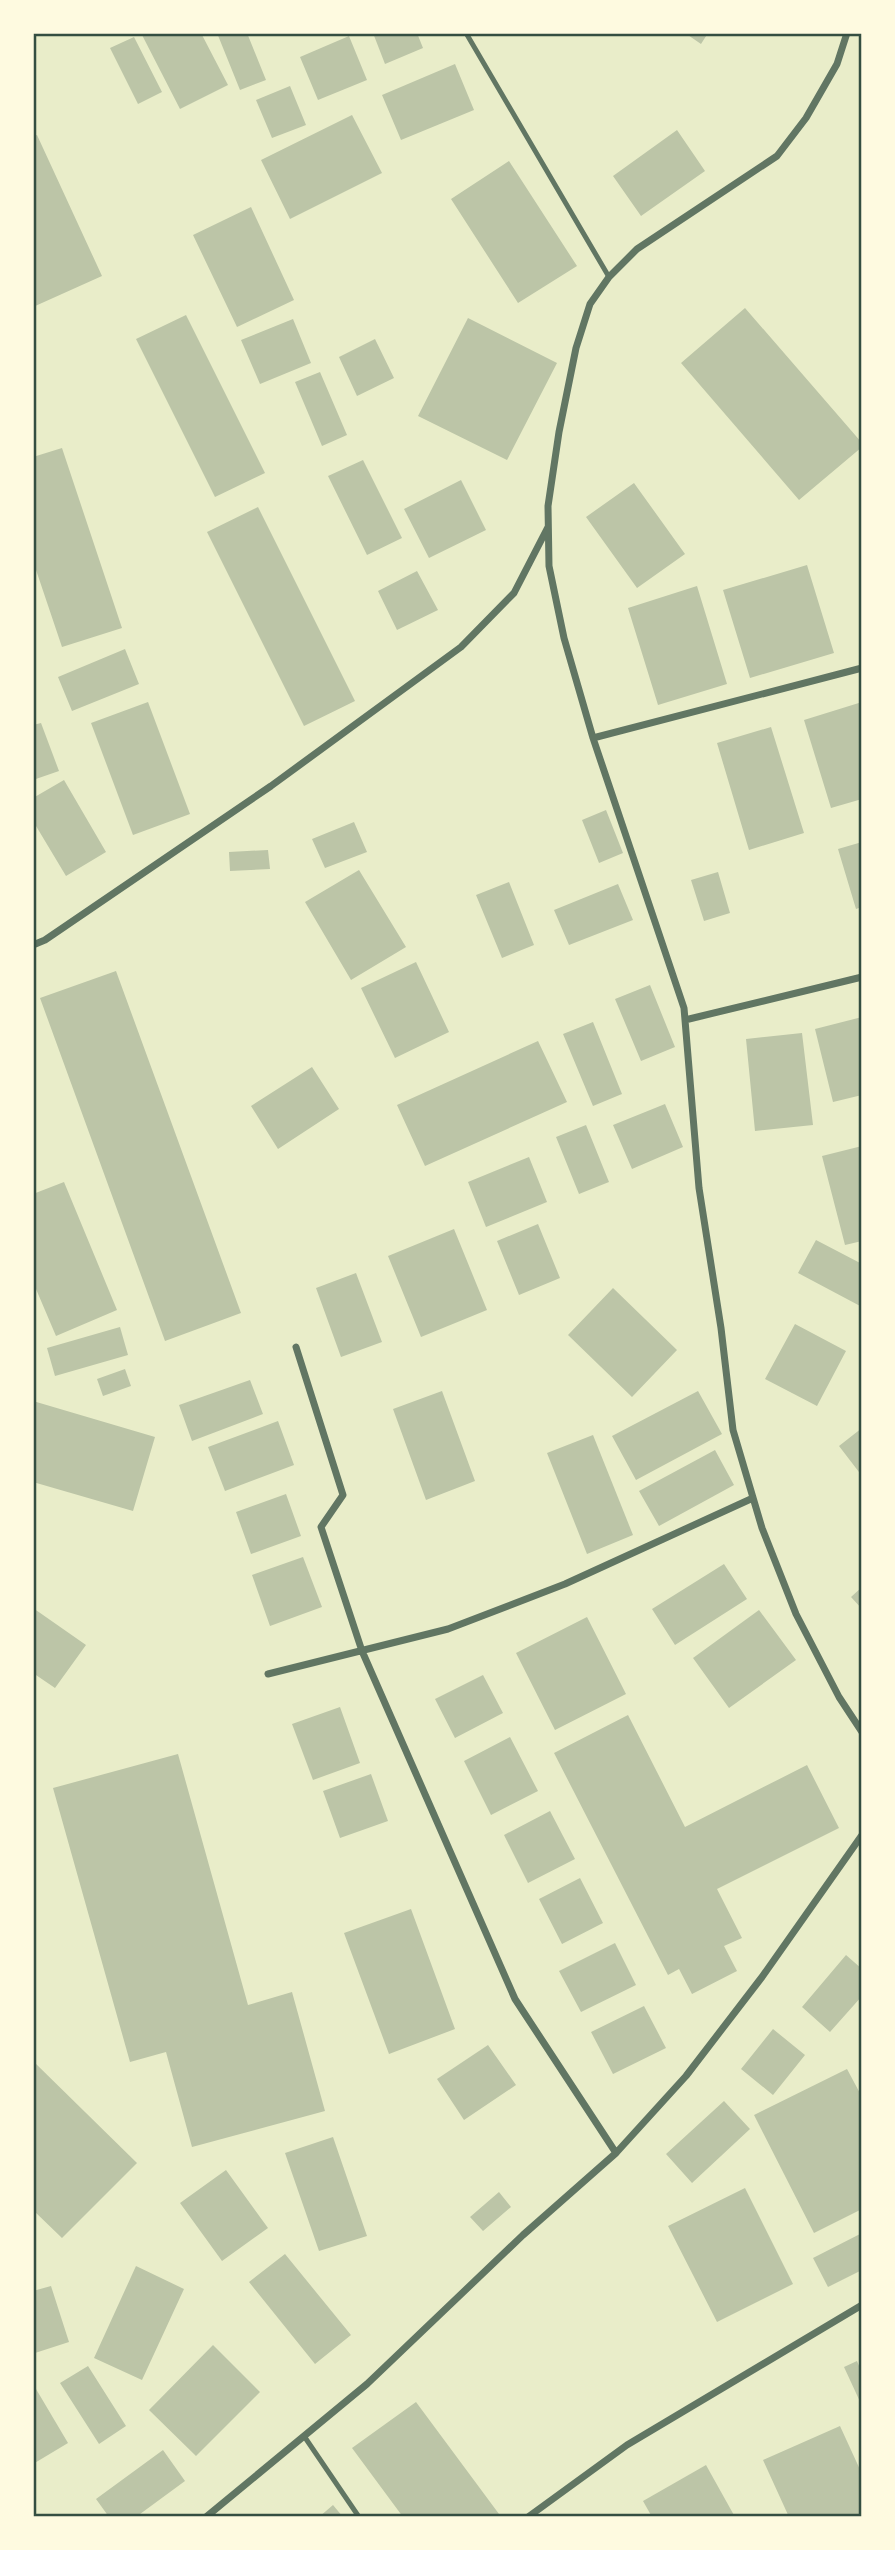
<svg xmlns="http://www.w3.org/2000/svg" width="895" height="2550" font-family="Mulish,sans-serif">
	<style>
		.building { fill: #bcc5a7 }
		.lines { fill: none; stroke-linecap: round; stroke-linejoin: round }
		.service { stroke: #617663; stroke-width: 5 }
		.minor { stroke: #617663; stroke-width: 7 }
		.neatline { fill: none; stroke: #344e41; stroke-width: 2.5 }
	</style>
	<rect width="100%" height="100%" fill="#e9edc9"/>
	<path class="building" d="M 141,33 L 201,33 L 228,85 L 180,109 Z
		M 217,33 L 247,33 L 266,80 L 240,90 Z
		M 373,33 L 417,33 L 423,48 L 385,64 Z
		M 685,33 L 708,33 L 701,44 Z
		M 349,36 L 367,80 L 318,100 L 300,57 Z
		M 134,37 L 162,92 L 138,104 L 110,48 Z
		M 455,64 L 474,110 L 401,140 L 382,95 Z
		M 290,86 L 306,125 L 272,138 L 256,100 Z
		M 352,115 L 382,173 L 290,219 L 261,160 Z
		M 677,130 L 705,171 L 641,216 L 613,176 Z
		M 37,135 L 102,276 L 33,307 L 33,136 Z
		M 509,161 L 577,266 L 518,303 L 451,199 Z
		M 251,207 L 294,300 L 237,327 L 193,235 Z
		M 745,308 L 862,443 L 862,447 L 799,500 L 681,363 Z
		M 186,315 L 265,473 L 215,497 L 136,339 Z
		M 468,318 L 557,363 L 507,460 L 418,416 Z
		M 293,319 L 311,363 L 260,384 L 241,340 Z
		M 375,339 L 394,378 L 357,396 L 339,357 Z
		M 320,372 L 347,435 L 322,446 L 295,382 Z
		M 62,448 L 122,628 L 62,647 L 33,561 L 33,457 Z
		M 363,460 L 402,538 L 367,555 L 328,476 Z
		M 461,480 L 486,530 L 429,558 L 404,509 Z
		M 634,483 L 685,554 L 637,588 L 586,517 Z
		M 258,507 L 355,701 L 304,726 L 207,532 Z
		M 807,565 L 834,653 L 750,678 L 723,590 Z
		M 417,571 L 438,610 L 397,630 L 378,591 Z
		M 697,586 L 727,684 L 658,705 L 628,608 Z
		M 125,649 L 139,684 L 72,711 L 58,677 Z
		M 148,702 L 190,814 L 133,835 L 91,723 Z
		M 862,702 L 862,799 L 831,808 L 804,720 Z
		M 41,723 L 59,771 L 33,780 L 33,725 Z
		M 771,727 L 804,833 L 749,850 L 717,743 Z
		M 64,780 L 106,852 L 66,876 L 33,821 L 33,798 Z
		M 606,810 L 623,853 L 599,863 L 582,820 Z
		M 354,822 L 367,852 L 325,868 L 312,839 Z
		M 862,842 L 862,907 L 856,909 L 838,849 Z
		M 268,850 L 270,869 L 230,871 L 229,852 Z
		M 359,870 L 406,947 L 351,980 L 305,902 Z
		M 718,872 L 730,913 L 704,921 L 691,880 Z
		M 509,882 L 534,945 L 502,958 L 476,895 Z
		M 618,884 L 633,920 L 569,945 L 554,910 Z
		M 416,962 L 449,1032 L 395,1058 L 361,988 Z
		M 116,971 L 241,1313 L 165,1341 L 40,998 Z
		M 650,985 L 675,1047 L 641,1061 L 615,999 Z
		M 862,1017 L 862,1095 L 833,1102 L 815,1029 Z
		M 593,1022 L 622,1094 L 593,1106 L 563,1034 Z
		M 802,1033 L 813,1125 L 755,1131 L 746,1039 Z
		M 538,1041 L 567,1102 L 425,1166 L 397,1105 Z
		M 312,1067 L 339,1109 L 278,1149 L 251,1106 Z
		M 665,1104 L 683,1147 L 632,1169 L 613,1125 Z
		M 586,1125 L 609,1182 L 579,1194 L 556,1137 Z
		M 862,1146 L 862,1241 L 845,1245 L 822,1156 Z
		M 529,1157 L 547,1202 L 486,1227 L 468,1182 Z
		M 64,1182 L 117,1310 L 56,1336 L 33,1282 L 33,1194 Z
		M 538,1224 L 560,1278 L 519,1295 L 497,1241 Z
		M 454,1229 L 487,1310 L 421,1337 L 388,1256 Z
		M 816,1240 L 862,1264 L 862,1307 L 798,1273 Z
		M 356,1273 L 382,1342 L 341,1357 L 316,1288 Z
		M 613,1288 L 677,1350 L 632,1397 L 568,1335 Z
		M 795,1324 L 846,1351 L 817,1406 L 765,1379 Z
		M 120,1327 L 128,1355 L 55,1376 L 47,1348 Z
		M 125,1369 L 131,1386 L 103,1396 L 97,1379 Z
		M 250,1380 L 263,1414 L 192,1441 L 179,1405 Z
		M 442,1391 L 475,1481 L 426,1500 L 393,1409 Z
		M 698,1391 L 722,1434 L 636,1480 L 612,1436 Z
		M 33,1401 L 155,1437 L 133,1511 L 33,1482 Z
		M 278,1421 L 294,1465 L 225,1491 L 208,1447 Z
		M 862,1428 L 862,1476 L 839,1446 Z
		M 593,1435 L 633,1535 L 587,1554 L 547,1453 Z
		M 715,1450 L 734,1485 L 659,1526 L 639,1491 Z
		M 286,1494 L 301,1536 L 251,1554 L 236,1512 Z
		M 303,1557 L 322,1607 L 270,1626 L 252,1575 Z
		M 724,1564 L 747,1599 L 675,1645 L 652,1609 Z
		M 862,1587 L 862,1609 L 851,1597 Z
		M 33,1608 L 86,1645 L 55,1688 L 33,1673 Z
		M 759,1610 L 796,1660 L 729,1708 L 693,1658 Z
		M 587,1617 L 626,1694 L 555,1730 L 516,1653 Z
		M 483,1675 L 503,1713 L 455,1738 L 435,1699 Z
		M 340,1707 L 360,1763 L 313,1780 L 292,1724 Z
		M 628,1715 L 685,1827 L 807,1765 L 839,1828 L 717,1889 L 742,1938 L 724,1946 L 737,1971 L 692,1994 L 679,1969 L 668,1975 L 554,1753 Z
		M 510,1737 L 538,1791 L 491,1815 L 464,1761 Z
		M 178,1754 L 248,2005 L 292,1992 L 325,2111 L 192,2147 L 166,2052 L 130,2062 L 53,1788 Z
		M 371,1774 L 388,1821 L 340,1838 L 323,1791 Z
		M 550,1811 L 575,1859 L 528,1883 L 504,1835 Z
		M 580,1878 L 603,1923 L 562,1944 L 539,1899 Z
		M 411,1909 L 455,2029 L 389,2054 L 344,1933 Z
		M 615,1943 L 636,1985 L 581,2012 L 559,1971 Z
		M 846,1955 L 862,1969 L 862,1996 L 830,2032 L 802,2007 Z
		M 644,2006 L 666,2048 L 613,2074 L 591,2032 Z
		M 773,2029 L 805,2055 L 773,2095 L 741,2069 Z
		M 488,2045 L 516,2085 L 464,2120 L 437,2079 Z
		M 33,2061 L 137,2163 L 62,2238 L 33,2210 Z
		M 847,2069 L 862,2097 L 862,2209 L 814,2233 L 754,2115 Z
		M 724,2101 L 750,2129 L 692,2183 L 666,2154 Z
		M 333,2137 L 367,2236 L 319,2251 L 285,2153 Z
		M 226,2170 L 268,2228 L 222,2261 L 180,2203 Z
		M 745,2188 L 793,2284 L 717,2322 L 668,2226 Z
		M 499,2192 L 511,2207 L 483,2231 L 470,2217 Z
		M 862,2233 L 862,2270 L 828,2287 L 813,2258 Z
		M 285,2254 L 351,2335 L 315,2364 L 249,2282 Z
		M 136,2266 L 184,2289 L 142,2380 L 94,2358 Z
		M 51,2286 L 69,2342 L 35,2353 L 33,2291 Z
		M 213,2345 L 260,2392 L 196,2456 L 149,2410 Z
		M 857,2361 L 862,2373 L 862,2406 L 844,2367 Z
		M 88,2366 L 126,2426 L 99,2444 L 60,2383 Z
		M 36,2389 L 68,2443 L 33,2464 L 33,2391 Z
		M 416,2402 L 499,2514 L 495,2517 L 403,2517 L 352,2448 Z
		M 840,2426 L 862,2474 L 862,2517 L 789,2517 L 763,2460 Z
		M 163,2450 L 185,2481 L 136,2517 L 109,2517 L 96,2499 Z
		M 706,2465 L 735,2517 L 652,2517 L 643,2501 Z
		M 333,2505 L 343,2517 L 319,2517 Z"/>
	<g class="lines">
		<path class="service" d="M 466,33 L 609,277
			M 304,2436 L 359,2517"/>
		<path class="minor" d="M 847,33 L 837,64 L 806,118 L 777,156 L 637,249 L 609,277 L 590,304 L 576,348 L 559,432 L 548,506 L 549,566 L 564,638 L 593,738 L 684,1008 L 699,1188 L 721,1328 L 733,1430 L 762,1528 L 796,1614 L 839,1697 L 862,1732
			M 593,738 L 862,668
			M 33,945 L 45,940 L 271,786 L 461,647 L 514,593 L 548,527
			M 685,1020 L 862,977
			M 296,1347 L 343,1495 L 321,1527 L 362,1651 L 515,1999 L 616,2153
			M 268,1674 L 448,1629 L 565,1584 L 753,1498
			M 206,2517 L 367,2384 L 523,2235 L 616,2153 L 686,2076 L 762,1977 L 862,1835
			M 528,2517 L 627,2445 L 862,2305"/>
	</g>
	<rect width="895" height="2550" fill="none" stroke="#fefae0" stroke-width="70"/>
	<rect x="35" y="35" width="825" height="2480" class="neatline"/>
</svg>
